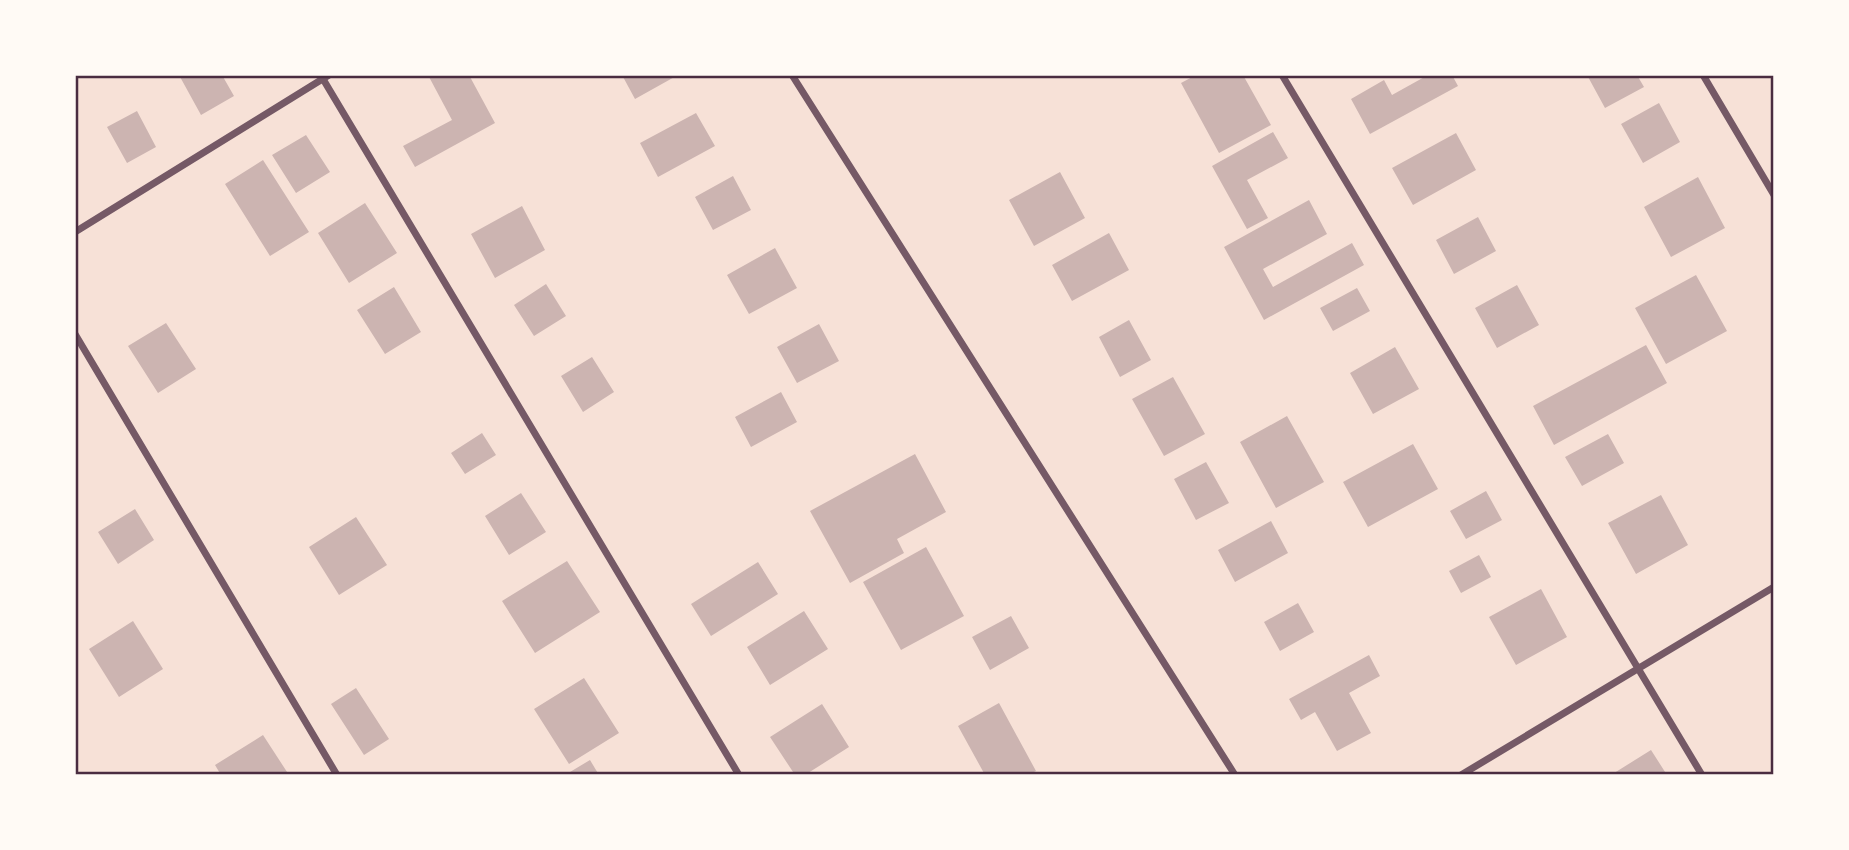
<svg xmlns="http://www.w3.org/2000/svg" width="1849" height="850" font-family="'Fira Sans Condensed',sans-serif">
	<style>
		.building { fill: #ccb4b1 }
		.lines { fill: none; stroke-linecap: round; stroke-linejoin: round }
		.minor { stroke: #755966; stroke-width: 7 }
		.neatline { fill: none; stroke: #4a2c40; stroke-width: 2.5 }
	</style>
	<rect width="100%" height="100%" fill="#f7e1d7"/>
	<path class="building" d="M 179,75 L 222,75 L 234,96 L 201,115 Z
		M 428,75 L 469,75 L 495,123 L 415,167 L 403,146 L 452,120 Z
		M 622,75 L 678,75 L 635,99 Z
		M 1196,75 L 1243,75 L 1271,125 L 1219,153 L 1181,83 Z
		M 1428,75 L 1452,75 L 1458,86 L 1370,134 L 1351,99 L 1384,80 L 1392,95 Z
		M 1587,75 L 1637,75 L 1644,87 L 1605,108 Z
		M 1659,103 L 1680,142 L 1643,163 L 1621,124 Z
		M 137,111 L 156,147 L 127,163 L 107,127 Z
		M 696,113 L 715,146 L 658,177 L 640,143 Z
		M 1273,132 L 1288,158 L 1247,180 L 1268,218 L 1247,229 L 1212,166 Z
		M 1456,133 L 1476,170 L 1413,205 L 1392,168 Z
		M 306,135 L 330,172 L 296,193 L 272,155 Z
		M 263,160 L 309,232 L 270,256 L 225,184 Z
		M 1060,172 L 1085,218 L 1034,246 L 1009,200 Z
		M 733,176 L 751,210 L 713,230 L 695,197 Z
		M 1698,177 L 1725,228 L 1671,257 L 1644,207 Z
		M 1309,200 L 1327,234 L 1263,269 L 1273,287 L 1352,243 L 1364,265 L 1264,320 L 1224,247 Z
		M 365,203 L 397,253 L 349,283 L 318,233 Z
		M 522,206 L 545,250 L 495,278 L 471,234 Z
		M 1478,217 L 1496,251 L 1454,274 L 1436,240 Z
		M 1109,233 L 1129,270 L 1072,301 L 1052,265 Z
		M 775,248 L 797,288 L 749,314 L 727,275 Z
		M 1696,275 L 1727,331 L 1666,364 L 1635,308 Z
		M 546,284 L 566,316 L 534,336 L 514,305 Z
		M 1517,285 L 1539,325 L 1497,348 L 1475,308 Z
		M 394,287 L 421,332 L 385,354 L 357,310 Z
		M 1357,288 L 1370,311 L 1333,331 L 1320,308 Z
		M 1129,320 L 1151,360 L 1120,377 L 1099,337 Z
		M 166,323 L 196,369 L 158,393 L 128,346 Z
		M 819,324 L 839,361 L 797,383 L 777,347 Z
		M 1646,345 L 1667,383 L 1554,445 L 1533,406 Z
		M 1395,347 L 1419,389 L 1373,414 L 1350,373 Z
		M 592,357 L 614,392 L 583,412 L 561,376 Z
		M 1173,377 L 1205,434 L 1164,456 L 1132,399 Z
		M 781,392 L 797,422 L 751,447 L 735,417 Z
		M 1287,416 L 1324,482 L 1276,508 L 1240,442 Z
		M 482,433 L 496,455 L 465,474 L 451,453 Z
		M 1608,434 L 1624,463 L 1582,486 L 1565,457 Z
		M 1413,444 L 1438,489 L 1368,527 L 1343,482 Z
		M 915,454 L 946,512 L 897,539 L 904,553 L 850,583 L 810,511 Z
		M 1206,462 L 1229,503 L 1196,520 L 1174,479 Z
		M 1486,491 L 1502,520 L 1466,539 L 1450,511 Z
		M 521,493 L 546,532 L 509,555 L 485,516 Z
		M 1661,495 L 1688,545 L 1636,574 L 1608,523 Z
		M 135,509 L 154,540 L 118,564 L 98,532 Z
		M 356,517 L 387,565 L 339,595 L 309,547 Z
		M 1271,521 L 1288,553 L 1235,582 L 1218,550 Z
		M 926,547 L 964,616 L 901,650 L 863,582 Z
		M 1479,555 L 1491,577 L 1461,593 L 1449,571 Z
		M 567,561 L 600,612 L 535,653 L 502,601 Z
		M 758,562 L 778,594 L 711,636 L 691,604 Z
		M 1541,589 L 1567,637 L 1516,665 L 1489,617 Z
		M 1298,603 L 1314,632 L 1280,651 L 1264,622 Z
		M 804,611 L 828,649 L 770,685 L 747,647 Z
		M 1011,616 L 1029,648 L 990,670 L 972,637 Z
		M 133,621 L 163,669 L 119,697 L 89,649 Z
		M 1369,655 L 1380,676 L 1349,693 L 1371,733 L 1337,751 L 1315,712 L 1301,720 L 1289,699 Z
		M 584,678 L 619,733 L 569,764 L 534,709 Z
		M 356,688 L 389,739 L 364,755 L 331,704 Z
		M 999,703 L 1036,771 L 1028,775 L 985,775 L 958,726 Z
		M 822,704 L 849,747 L 805,775 L 795,775 L 770,737 Z
		M 263,735 L 289,775 L 221,775 L 215,765 Z
		M 1651,750 L 1667,775 L 1611,775 Z
		M 590,760 L 599,775 L 565,775 Z"/>
	<g class="lines">
		<path class="minor" d="M 792,75 L 1235,775
			M 1282,75 L 1702,775
			M 1703,75 L 1774,195
			M 323,79 L 739,775
			M 75,232 L 329,75
			M 75,334 L 337,775
			M 1461,775 L 1774,587"/>
	</g>
	<rect width="1849" height="850" fill="none" stroke="#fffaf5" stroke-width="154"/>
	<rect x="77" y="77" width="1695" height="696" class="neatline"/>
</svg>
